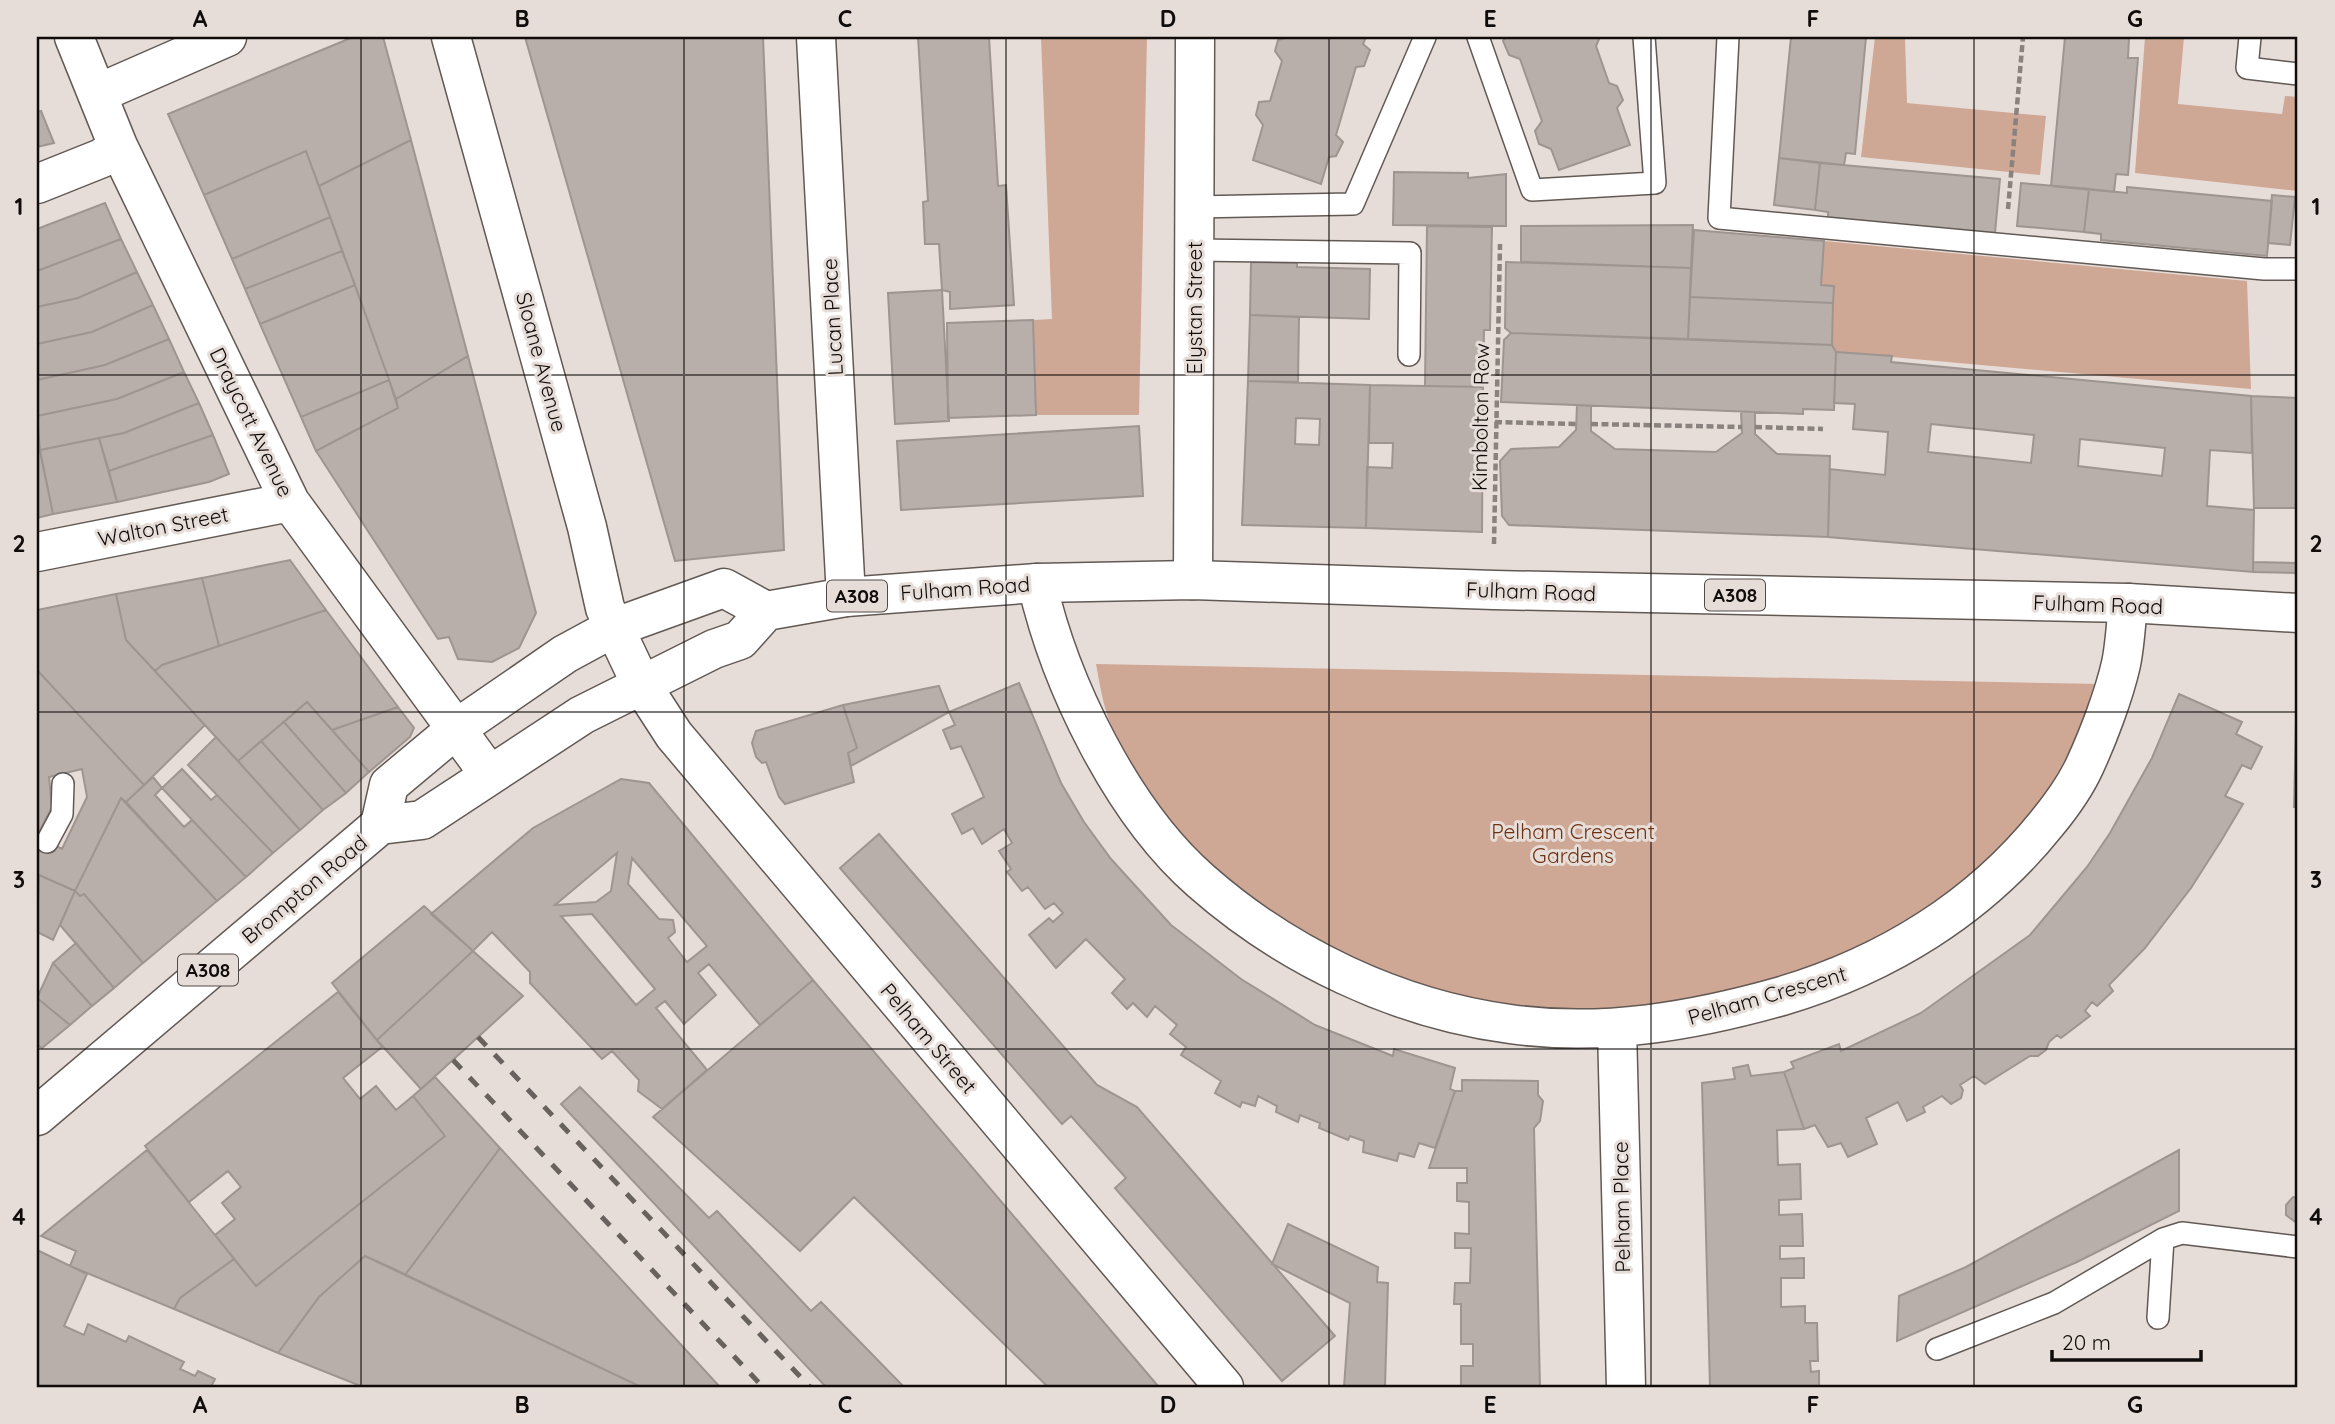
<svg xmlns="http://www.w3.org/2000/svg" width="2335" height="1424" font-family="Quicksand,sans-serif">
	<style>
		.green { fill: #cfa795 }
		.building { fill: #b8aeaa; stroke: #9e9590; stroke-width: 2; fill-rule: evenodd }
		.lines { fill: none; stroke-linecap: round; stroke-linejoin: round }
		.lane-casing { stroke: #625955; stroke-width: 24 }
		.street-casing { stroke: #625955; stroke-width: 41 }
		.secondary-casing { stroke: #625955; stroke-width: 41 }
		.primary-casing { stroke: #625955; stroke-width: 41 }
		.path { stroke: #89827f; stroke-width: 4.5; stroke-dasharray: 7 3.5; stroke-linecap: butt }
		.lane { stroke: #fff; stroke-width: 21 }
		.street { stroke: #fff; stroke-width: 38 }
		.secondary { stroke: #fff; stroke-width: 38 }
		.primary { stroke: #fff; stroke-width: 38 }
		.rail { stroke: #68625f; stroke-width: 5; stroke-dasharray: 12 12; stroke-linecap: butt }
		.grid { fill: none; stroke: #100c0b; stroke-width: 2; stroke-opacity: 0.55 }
		.labels { text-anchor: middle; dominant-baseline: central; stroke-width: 6; stroke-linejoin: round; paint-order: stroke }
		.shield { fill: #e7ddd8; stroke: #504b48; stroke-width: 2 }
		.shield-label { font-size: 19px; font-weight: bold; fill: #100c0b }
		.street-label { font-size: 21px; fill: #100c0b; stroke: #e7ddd8 }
		.park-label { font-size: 21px; fill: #6c3111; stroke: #e7ddd8 }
		.neatline { fill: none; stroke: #100c0b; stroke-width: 2.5 }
		.grid-label { font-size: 23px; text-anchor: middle; font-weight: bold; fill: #100c0b }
	</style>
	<rect width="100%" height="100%" fill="#e7ddd8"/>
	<path class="green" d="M 1041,37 L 1147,37 L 1139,415 L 1036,415 L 1033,320 L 1052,319 Z
		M 1875,37 L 1905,37 L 1907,103 L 2046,116 L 2040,175 L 1861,157 Z
		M 2145,37 L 2184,37 L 2178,104 L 2282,114 L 2285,96 L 2298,97 L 2298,191 L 2135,173 Z
		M 1824,241 L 2247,281 L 2251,389 L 1836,352 L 1832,345 L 1834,287 L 1821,285 Z
		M 1096,664 L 2100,684 C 2079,731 2059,781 2025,821 C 1919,944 1729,1014 1569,1012 C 1543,1012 1516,1006 1491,1002 C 1455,995 1418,989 1383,977 C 1339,961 1286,927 1249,897 C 1232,884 1213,872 1198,857 C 1163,823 1133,771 1112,727 C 1103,707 1100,685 1096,664 Z"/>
	<path class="building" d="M 353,37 L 383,37 L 411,140 L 319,186 L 306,151 L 204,195 L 168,114 Z
		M 525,37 L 763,37 L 784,550 L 675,561 Z
		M 918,37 L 989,37 L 998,186 L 1006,185 L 1014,305 L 950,309 L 950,292 L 942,290 L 939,244 L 925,244 L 923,202 L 928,201 Z
		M 1289,37 L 1366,37 L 1363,44 L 1370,50 L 1364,66 L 1356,67 L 1336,135 L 1343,142 L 1336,156 L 1329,157 L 1321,184 L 1253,160 L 1263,125 L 1256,115 L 1259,102 L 1270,101 L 1282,61 L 1275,51 L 1278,40 Z
		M 1506,37 L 1600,37 L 1596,46 L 1609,83 L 1617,86 L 1623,100 L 1617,108 L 1630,145 L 1559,170 L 1551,149 L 1539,144 L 1535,131 L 1542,121 L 1520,59 L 1509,55 L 1503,41 Z
		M 1791,37 L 1866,37 L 1855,154 L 1846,153 L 1844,165 L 1779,158 Z
		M 2065,37 L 2129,37 L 2128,58 L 2138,58 L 2128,175 L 2116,174 L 2114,192 L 2051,186 Z
		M 41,111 L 54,143 L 37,147 L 37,112 Z
		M 411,140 L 468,356 L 396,399 L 319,186 Z
		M 306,151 L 330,217 L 232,259 L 204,195 Z
		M 1779,158 L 1820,163 L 1815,210 L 1774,205 Z
		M 1820,163 L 2000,179 L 1995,233 L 1828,220 L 1828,212 L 1815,210 Z
		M 1394,172 L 1468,173 L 1468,178 L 1506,174 L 1506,226 L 1393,225 Z
		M 2021,183 L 2089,189 L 2084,232 L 2017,226 Z
		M 2127,187 L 2272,201 L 2267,256 L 2101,240 L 2101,234 L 2084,232 L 2089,189 L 2127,193 Z
		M 2272,195 L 2295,197 L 2290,245 L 2268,243 Z
		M 105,203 L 121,239 L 37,271 L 37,229 Z
		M 330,217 L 342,251 L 245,289 L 232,259 Z
		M 1693,225 L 1691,268 L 1521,262 L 1521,226 Z
		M 1427,226 L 1492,227 L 1490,330 L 1484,330 L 1483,387 L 1425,386 Z
		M 1694,230 L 1824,241 L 1821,285 L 1834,286 L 1833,303 L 1690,297 Z
		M 121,239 L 137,272 L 78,298 L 37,307 L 37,271 Z
		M 342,251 L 355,285 L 260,324 L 245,289 Z
		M 1251,262 L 1297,263 L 1297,267 L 1370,269 L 1369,319 L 1250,315 Z
		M 1506,262 L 1691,268 L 1688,339 L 1511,333 L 1505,328 Z
		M 137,272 L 153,305 L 92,332 L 37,344 L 37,307 L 78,298 Z
		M 355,285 L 389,380 L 301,417 L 260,324 Z
		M 942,290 L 949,421 L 895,424 L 888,293 Z
		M 1690,297 L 1833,303 L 1832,345 L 1688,339 Z
		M 153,305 L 169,339 L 105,365 L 37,380 L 37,344 L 92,332 Z
		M 1250,315 L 1299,317 L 1298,382 L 1248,381 Z
		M 1033,320 L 1036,415 L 948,418 L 947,323 Z
		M 1511,333 L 1832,345 L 1836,352 L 1834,410 L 1803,409 L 1803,414 L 1501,402 L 1504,340 Z
		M 169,339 L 184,372 L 117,399 L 37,416 L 37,380 L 105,365 Z
		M 1836,352 L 1892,356 L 1891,362 L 2251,396 L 2252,453 L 2210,450 L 2207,506 L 2254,510 L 2253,572 L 1828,537 L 1830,469 L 1885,475 L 1888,432 L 1853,429 L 1855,404 L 1834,403 ZM 1931,424 L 2034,435 L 2031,463 L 1928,452 ZM 2080,439 L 2165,448 L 2162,476 L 2078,466 Z
		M 468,356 L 536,613 L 519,648 L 492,662 L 458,659 L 449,637 L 438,639 L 316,451 L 398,408 L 396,399 Z
		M 184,372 L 199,403 L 124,433 L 40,450 L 37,416 L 117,399 Z
		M 389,380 L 398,408 L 316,451 L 301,417 Z
		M 1248,381 L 1370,385 L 1366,528 L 1242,525 ZM 1296,418 L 1320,419 L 1319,445 L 1295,444 Z
		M 1370,385 L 1483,387 L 1482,532 L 1366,528 L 1367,467 L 1392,468 L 1393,443 L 1369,443 Z
		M 2251,396 L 2298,398 L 2298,508 L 2254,508 Z
		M 199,403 L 213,435 L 109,471 L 99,438 L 124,433 Z
		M 1577,405 L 1591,406 L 1591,431 L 1615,449 L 1716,452 L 1742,433 L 1741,412 L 1755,412 L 1755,434 L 1777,454 L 1830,456 L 1828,537 L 1509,525 L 1502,516 L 1500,461 L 1511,449 L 1559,447 L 1576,430 Z
		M 1139,426 L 1143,496 L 901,510 L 897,441 Z
		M 213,435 L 229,474 L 209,482 L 117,502 L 109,471 Z
		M 37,437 L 53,514 L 37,518 Z
		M 99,438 L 117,502 L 53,514 L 40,450 Z
		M 290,560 L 326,610 L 219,646 L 202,578 Z
		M 2253,562 L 2298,563 L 2298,573 L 2253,572 Z
		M 202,578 L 219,646 L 162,665 L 155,671 L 126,640 L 116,594 Z
		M 116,594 L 126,640 L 205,725 L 144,785 L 37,670 L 37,610 Z
		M 326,610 L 398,707 L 332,730 L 307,702 L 238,761 L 155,671 L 162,665 Z
		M 37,670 L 144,785 L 126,802 L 121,798 L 75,891 L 37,874 L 37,836 L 62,849 L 87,797 L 82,769 L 49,777 L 52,807 L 37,836 Z
		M 1019,683 L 1061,783 L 1084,822 L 1111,859 L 1171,925 L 1241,979 L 1315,1025 L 1393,1056 L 1394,1049 L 1455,1068 L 1450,1089 L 1455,1091 L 1435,1148 L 1419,1143 L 1414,1157 L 1399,1153 L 1397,1161 L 1363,1152 L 1364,1141 L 1350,1136 L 1348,1140 L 1319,1128 L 1320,1123 L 1300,1115 L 1298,1122 L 1276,1112 L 1277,1106 L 1258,1096 L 1255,1106 L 1242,1102 L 1240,1107 L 1215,1093 L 1221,1081 L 1181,1055 L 1186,1047 L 1170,1034 L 1177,1025 L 1155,1006 L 1147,1017 L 1133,1003 L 1127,1009 L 1112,993 L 1125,979 L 1086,939 L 1056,968 L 1029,935 L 1049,918 L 1053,922 L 1063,913 L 1054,903 L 1045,909 L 1028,887 L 1022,891 L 1007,872 L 1011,869 L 999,851 L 1012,843 L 1004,829 L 982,844 L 973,828 L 962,834 L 952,814 L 984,797 L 961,746 L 951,749 L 943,730 L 955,725 L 949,712 Z
		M 939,686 L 949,712 L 851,766 L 848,753 L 857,748 L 843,705 Z
		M 2179,694 L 2242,722 L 2236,734 L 2262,747 L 2251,769 L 2242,765 L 2225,796 L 2243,804 L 2221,841 L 2191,888 L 2145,948 L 2109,985 L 2113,991 L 2097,1006 L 2092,1002 L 2085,1011 L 2090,1016 L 2061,1038 L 2057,1035 L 2049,1042 L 2046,1050 L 2038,1056 L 2030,1056 L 1985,1084 L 1974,1076 L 1960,1085 L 1963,1090 L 1961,1098 L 1951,1104 L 1942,1096 L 1923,1107 L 1925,1112 L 1907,1121 L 1898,1102 L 1866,1118 L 1877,1144 L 1848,1157 L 1841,1143 L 1828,1147 L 1815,1125 L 1804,1129 L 1784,1072 L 1794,1068 L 1791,1062 L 1839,1044 L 1841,1051 L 1921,1013 L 2030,935 L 2087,867 L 2110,833 L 2152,758 Z
		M 307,702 L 369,772 L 346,793 L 284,722 Z
		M 843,705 L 857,748 L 848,753 L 854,782 L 785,804 L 779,797 L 766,762 L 762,763 L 756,757 L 752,743 L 756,731 Z
		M 398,707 L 414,728 L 410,737 L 369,772 L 332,730 Z
		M 284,722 L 346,793 L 323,810 L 261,741 Z
		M 2296,722 L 2298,722 L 2298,807 L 2294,807 Z
		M 216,737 L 300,830 L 273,853 L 188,765 Z
		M 261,741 L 323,810 L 300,830 L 238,761 Z
		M 182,769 L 211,800 L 217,795 L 273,853 L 246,877 L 162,788 Z
		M 153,777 L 162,788 L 155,795 L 184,827 L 192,820 L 246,877 L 217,901 L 126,802 Z
		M 621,779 L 649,783 L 813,980 L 760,1025 L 709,964 L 698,973 L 716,995 L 684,1024 L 665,1001 L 656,1008 L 707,1070 L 662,1109 L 638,1091 L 639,1080 L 612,1051 L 602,1059 L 530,983 L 530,972 L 492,932 L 473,951 L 431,914 L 533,828 ZM 617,853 L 611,891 L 596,902 L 555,905 ZM 632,858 L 707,946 L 687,962 L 668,938 L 675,932 L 673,920 L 659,919 L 628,884 ZM 592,914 L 655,989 L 636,1005 L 561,916 Z
		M 121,798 L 217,901 L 143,963 L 84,894 L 80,896 L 75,891 Z
		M 879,834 L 1097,1085 L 1137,1107 L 1335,1336 L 1282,1381 L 1115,1188 L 1126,1178 L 1071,1116 L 1062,1124 L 840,868 Z
		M 39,875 L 75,891 L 53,940 L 37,932 Z
		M 75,891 L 80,896 L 84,894 L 143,963 L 114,988 L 60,925 Z
		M 424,906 L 473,951 L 377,1040 L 332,983 Z
		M 76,943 L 114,988 L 92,1006 L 53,963 Z
		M 473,951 L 523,996 L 421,1089 L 377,1040 Z
		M 53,963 L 92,1006 L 70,1025 L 37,998 Z
		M 813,980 L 1158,1386 L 1157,1387 L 1048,1387 L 854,1197 L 800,1251 L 653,1117 Z
		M 338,992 L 382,1047 L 343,1078 L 360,1099 L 376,1086 L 396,1110 L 413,1096 L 445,1136 L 256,1286 L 215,1235 L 235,1219 L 222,1203 L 241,1187 L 228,1171 L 189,1202 L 145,1146 Z
		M 37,998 L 70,1025 L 42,1048 L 37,1045 Z
		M 1748,1065 L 1751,1076 L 1784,1072 L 1804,1129 L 1777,1130 L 1778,1165 L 1800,1164 L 1801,1199 L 1779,1200 L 1779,1215 L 1802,1214 L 1803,1246 L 1780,1246 L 1780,1259 L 1804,1258 L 1804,1278 L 1781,1278 L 1781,1307 L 1805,1306 L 1805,1323 L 1817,1323 L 1818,1361 L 1810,1361 L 1811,1372 L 1819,1371 L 1819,1387 L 1710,1387 L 1702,1083 L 1735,1079 L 1733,1068 Z
		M 435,1077 L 500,1148 L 405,1275 L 365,1256 L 319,1297 L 278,1353 L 174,1309 L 180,1298 L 234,1259 L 256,1286 L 445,1136 L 413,1096 Z
		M 1462,1080 L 1538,1081 L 1538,1095 L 1543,1101 L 1540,1121 L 1534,1128 L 1540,1387 L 1461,1387 L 1461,1366 L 1473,1366 L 1473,1344 L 1461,1344 L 1461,1304 L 1454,1304 L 1455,1283 L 1470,1283 L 1471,1248 L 1455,1248 L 1455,1233 L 1469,1234 L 1469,1202 L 1457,1201 L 1457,1183 L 1467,1183 L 1467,1168 L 1429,1168 L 1455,1091 L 1462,1091 Z
		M 580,1087 L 709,1218 L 717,1211 L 811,1311 L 821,1302 L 904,1387 L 826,1387 L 561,1104 Z
		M 500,1148 L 720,1387 L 641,1387 L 405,1275 Z
		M 147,1150 L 234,1259 L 180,1298 L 174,1309 L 70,1266 L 76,1251 L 41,1236 Z
		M 2179,1150 L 2179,1211 L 2077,1262 L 1897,1341 L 1899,1296 L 1966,1267 Z
		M 2293,1197 L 2298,1198 L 2298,1224 L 2286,1215 L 2286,1205 Z
		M 1288,1224 L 1378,1267 L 1377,1282 L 1388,1283 L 1385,1387 L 1344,1387 L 1350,1303 L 1272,1264 Z
		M 37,1250 L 87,1274 L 64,1326 L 84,1335 L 88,1324 L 126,1342 L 129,1336 L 184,1362 L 180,1369 L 195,1376 L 198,1371 L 215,1379 L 211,1387 L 37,1387 Z
		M 365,1256 L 396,1270 L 641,1387 L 363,1387 L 278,1353 L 319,1297 Z"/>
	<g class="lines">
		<defs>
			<path id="lane" d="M 1478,37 L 1532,190 L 1655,183 L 1644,37
				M 1728,37 L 1719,218 L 2264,269 L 2298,269
				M 2250,37 L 2247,68 L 2298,74
				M 1195,207 L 1353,204 L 1425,37
				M 1194,250 L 1410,253 L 1409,355
				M 47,842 L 62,814 L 63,784
				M 2158,1318 L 2163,1239
				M 1937,1349 L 2054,1303 L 2163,1239 L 2182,1233 L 2298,1247"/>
			<path id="street" d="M 74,37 L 118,146 L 290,502 L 489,774
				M 816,37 L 846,597
				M 99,93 L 227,37
				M 37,184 L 102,158 L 118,146
				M 37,552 L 290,502
				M 1193,580 L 1195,37
				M 1037,583 C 1060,684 1122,812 1201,881 C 1286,956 1397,1009 1510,1024 C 1602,1037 1694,1021 1782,996 C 1886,965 1979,908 2047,823 C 2061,806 2076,785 2085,765 C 2098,737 2114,695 2121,664 C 2125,645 2126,623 2128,603
				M 1617,1028 L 1626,1387"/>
			<path id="secondary" d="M 451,37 L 587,527 L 605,608 L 641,684 L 674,735 L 1224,1387"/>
			<path id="primary" d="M 380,825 L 389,785 L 456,729 L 565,654 L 613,628 L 724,588 L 766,611
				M 37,1116 L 380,825 L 422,820 L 582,715 L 714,649 L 740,640 L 766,611 L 846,597 L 1037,583 L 1193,580 L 1494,590 L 2128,603 L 2298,613"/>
		</defs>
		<use href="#lane" class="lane-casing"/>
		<use href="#street" class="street-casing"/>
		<use href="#secondary" class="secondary-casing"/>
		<use href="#primary" class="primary-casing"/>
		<path class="path" d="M 2008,209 L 2023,37
			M 1495,422 L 1576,424
			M 1591,424 L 1742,427
			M 1755,427 L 1823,429
			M 1494,544 L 1500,244"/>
		<use href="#lane" class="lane"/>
		<use href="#street" class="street"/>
		<use href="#secondary" class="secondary"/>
		<use href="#primary" class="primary"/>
		<path class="rail" d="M 478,1037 L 810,1387
			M 453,1060 L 763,1387"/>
	</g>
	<path class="grid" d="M 361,37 L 361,1387M 684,37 L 684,1387M 1006,37 L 1006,1387M 1329,37 L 1329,1387M 1651,37 L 1651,1387M 1974,37 L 1974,1387M 37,375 L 2298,375M 37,712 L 2298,712M 37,1049 L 2298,1049"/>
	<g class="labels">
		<g class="shield">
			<rect x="1705" y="579.5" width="60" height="31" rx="5"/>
			<rect x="827" y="580.5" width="60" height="31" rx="5"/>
			<rect x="178" y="954.5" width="60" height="31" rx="5"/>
		</g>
		<g class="shield-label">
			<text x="1735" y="595">A308</text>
			<text x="857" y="596">A308</text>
			<text x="208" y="970">A308</text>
		</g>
		<g class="street-label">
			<text transform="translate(1194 308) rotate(-90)">Elystan Street</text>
			<text transform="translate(832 317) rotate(-93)">Lucan Place</text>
			<text transform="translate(542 362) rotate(75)">Sloane Avenue</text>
			<text transform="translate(1480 417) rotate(-89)">Kimbolton Row</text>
			<text transform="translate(252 422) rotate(64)">Draycott Avenue</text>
			<text transform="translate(163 526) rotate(-11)">Walton Street</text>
			<text transform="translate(965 588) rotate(-4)">Fulham Road</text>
			<text transform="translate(1531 591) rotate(2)">Fulham Road</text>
			<text transform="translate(2098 604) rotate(2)">Fulham Road</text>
			<text transform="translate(304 889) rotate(-40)">Brompton Road</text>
			<text transform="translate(1767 995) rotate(-16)">Pelham Crescent</text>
			<text transform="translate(929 1038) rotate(50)">Pelham Street</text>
			<text transform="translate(1621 1207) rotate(-91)">Pelham Place</text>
		</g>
		<g class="park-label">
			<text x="1573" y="831">Pelham Crescent<tspan x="1573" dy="24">Gardens</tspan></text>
		</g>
	</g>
	<rect width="2335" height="1424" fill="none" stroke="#e7ddd8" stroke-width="77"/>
	<path d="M2052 1350v10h149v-10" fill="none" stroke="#100c0b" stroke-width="3.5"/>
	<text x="2062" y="1350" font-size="21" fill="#100c0b" stroke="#e7ddd8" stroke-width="5" paint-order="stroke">20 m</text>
	<rect x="38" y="38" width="2258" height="1348" class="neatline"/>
	<g class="grid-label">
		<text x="200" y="27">A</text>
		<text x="522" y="27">B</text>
		<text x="845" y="27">C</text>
		<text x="1168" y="27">D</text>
		<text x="1490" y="27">E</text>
		<text x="1813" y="27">F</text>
		<text x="2135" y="27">G</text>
		<text x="19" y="215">1</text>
		<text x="2316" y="215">1</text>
		<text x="19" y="552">2</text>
		<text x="2316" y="552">2</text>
		<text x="19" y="888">3</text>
		<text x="2316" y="888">3</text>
		<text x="19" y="1225">4</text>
		<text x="2316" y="1225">4</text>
		<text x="200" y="1413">A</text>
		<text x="522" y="1413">B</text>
		<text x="845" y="1413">C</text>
		<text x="1168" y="1413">D</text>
		<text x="1490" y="1413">E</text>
		<text x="1813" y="1413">F</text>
		<text x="2135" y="1413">G</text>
	</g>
</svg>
